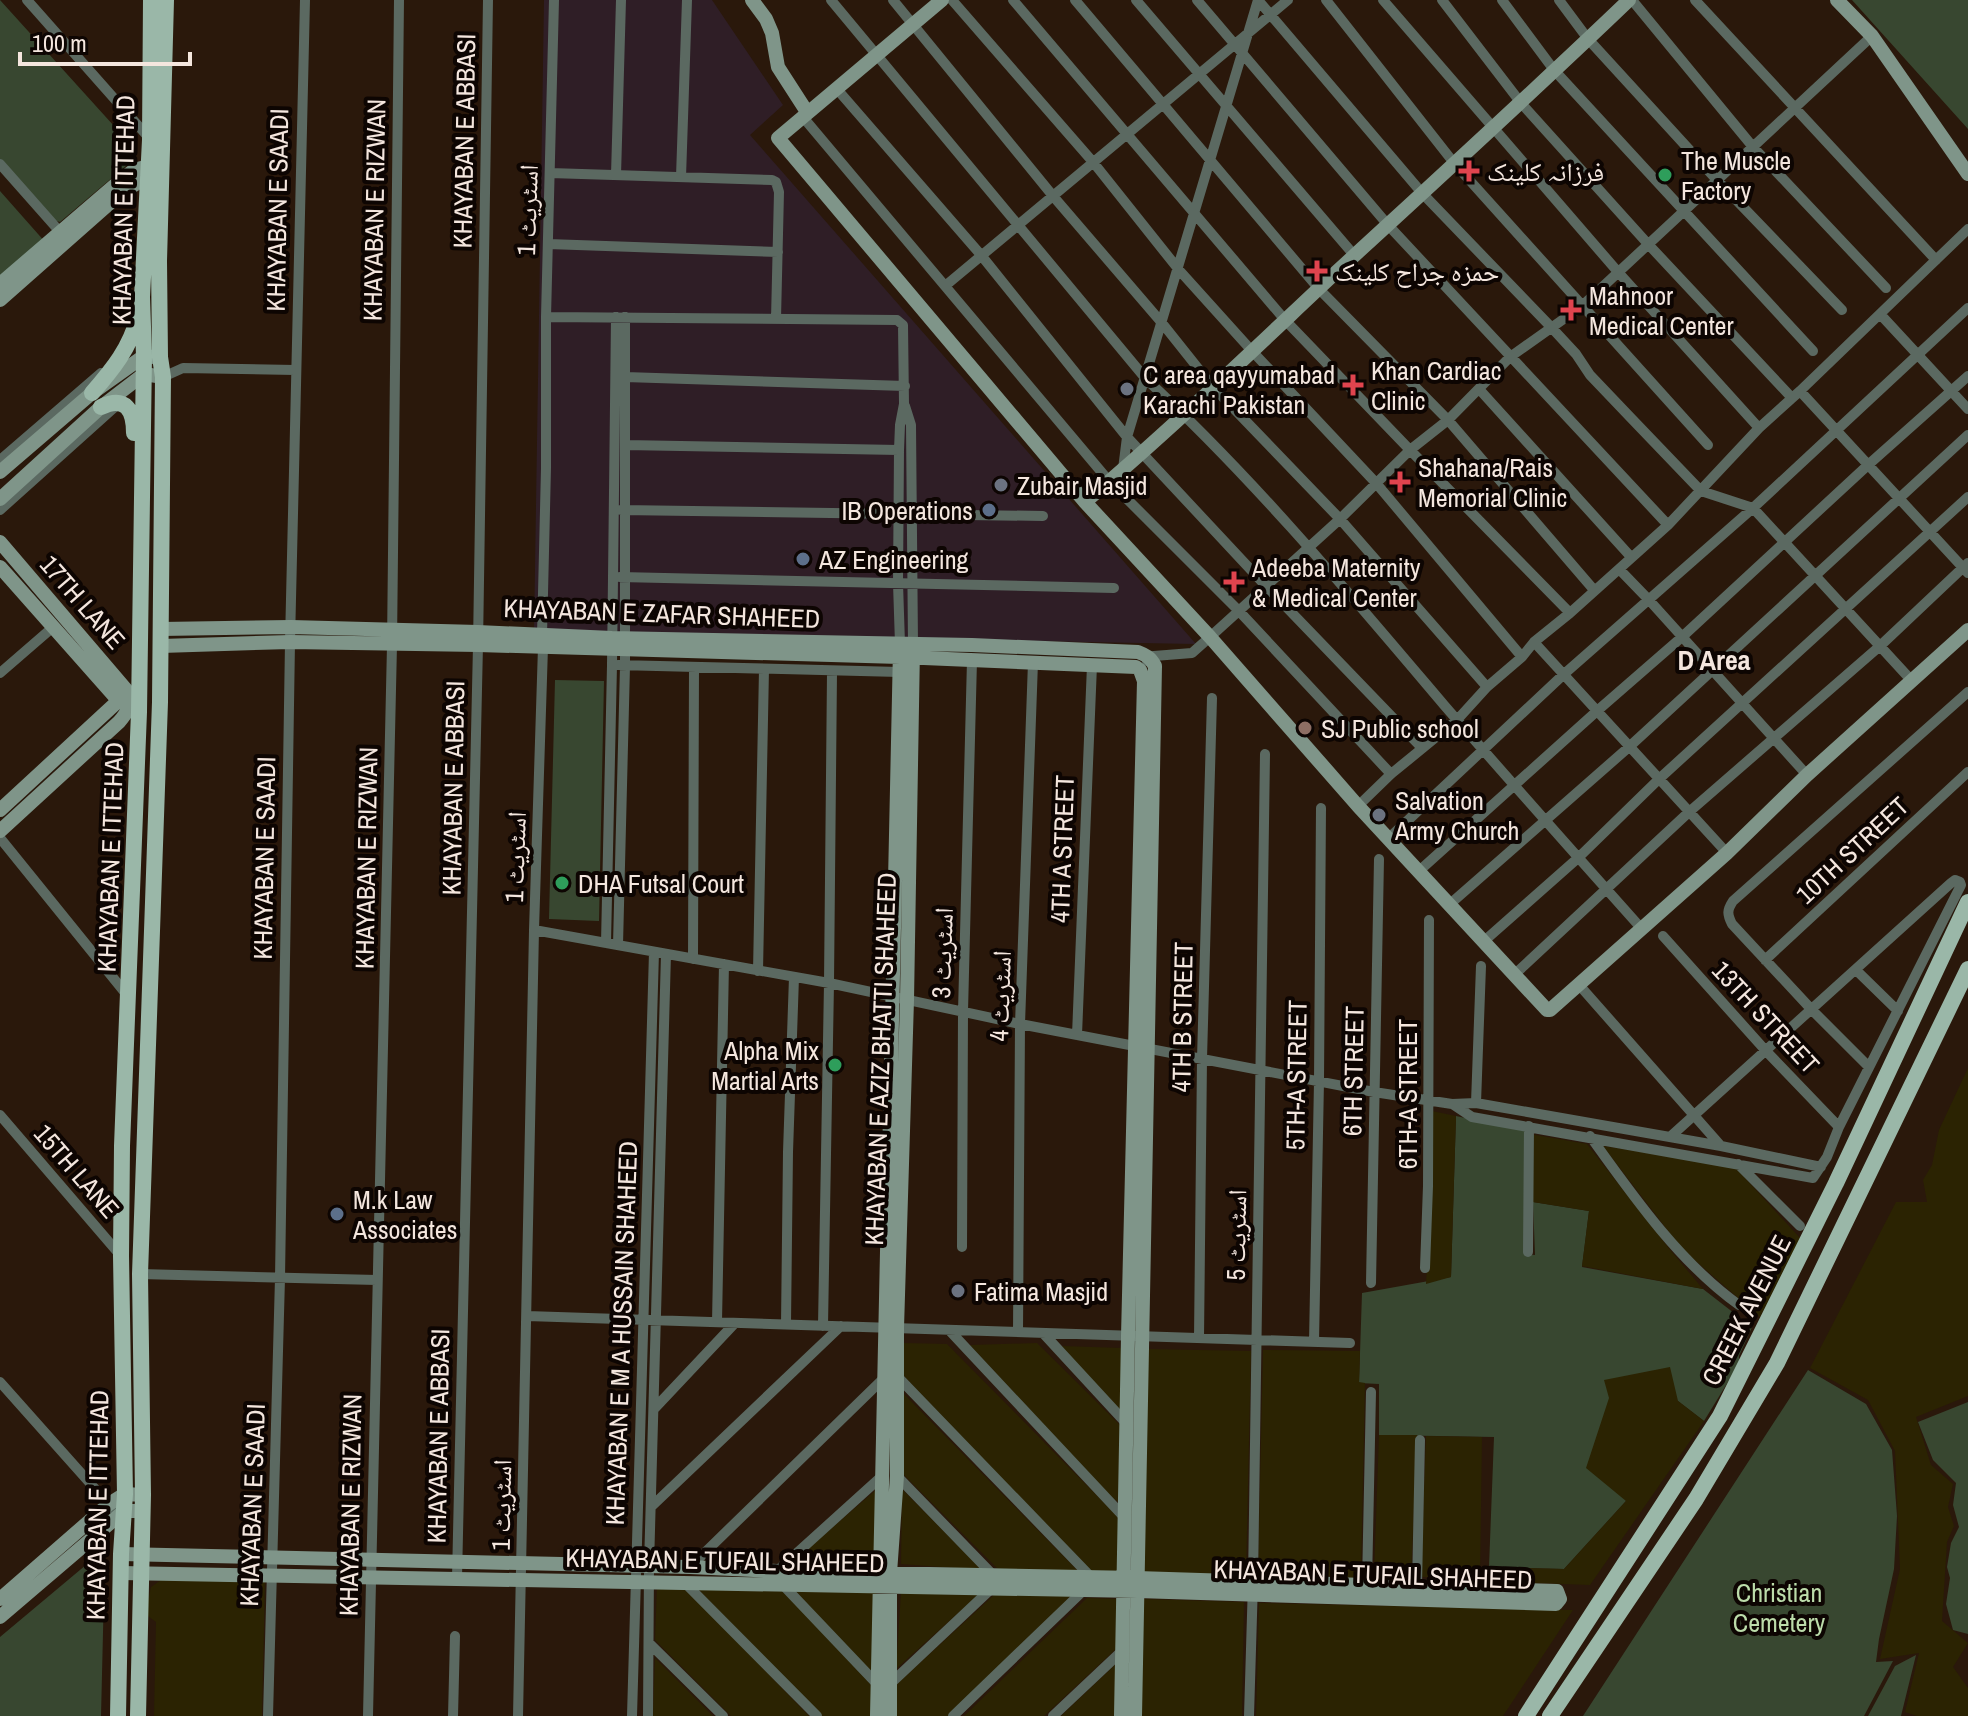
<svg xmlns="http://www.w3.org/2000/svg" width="1968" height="1716" font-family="'Archivo Narrow','Noto Naskh Arabic',sans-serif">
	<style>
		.commercial { fill: #2f1e26 }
		.green { fill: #384730 }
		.sand { fill: #2b2302 }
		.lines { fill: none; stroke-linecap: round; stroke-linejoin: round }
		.street { stroke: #5b6961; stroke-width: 10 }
		.secondary { stroke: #7f9589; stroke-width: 14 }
		.primary { stroke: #9ab7a8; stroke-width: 16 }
		.health-dot { fill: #e0444e; stroke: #0d0502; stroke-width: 3 }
		.leisure-dot { fill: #2e9e5b; stroke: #0d0502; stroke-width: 3 }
		.worship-dot { fill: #6b7280; stroke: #0d0502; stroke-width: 3 }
		.service-dot { fill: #5c6f8a; stroke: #0d0502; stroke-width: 3 }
		.education-dot { fill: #8d6e63; stroke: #0d0502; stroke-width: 3 }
		.labels { text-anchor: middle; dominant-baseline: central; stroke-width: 8; stroke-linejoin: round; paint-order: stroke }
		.street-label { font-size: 26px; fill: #f4e6de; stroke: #0d0502 }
		.poi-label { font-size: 26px; fill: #f4e6de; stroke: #0d0502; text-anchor: start }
		.park-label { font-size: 26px; fill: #bcdcaa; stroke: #0d0502 }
		.neighbourhood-label { font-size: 28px; font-weight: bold; fill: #f4e6de; stroke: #0d0502 }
	</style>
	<rect width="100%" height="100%" fill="#2a180b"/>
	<path class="commercial" d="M 544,0 L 712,0 L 783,105 L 750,135 L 1196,644 L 534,632 Z"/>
	<path class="green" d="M 0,0 L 133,147 L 133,160 L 60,222 L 50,219 L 0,163 Z
		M 1852,0 L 1968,0 L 1968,129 Z
		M 0,191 L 46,243 L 0,282 Z
		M 555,680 L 604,681 L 599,921 L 549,919 Z
		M 1456,1116 L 1525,1131 L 1525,1254 L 1535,1255 L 1533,1202 L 1589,1211 L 1582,1267 L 1703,1289 L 1752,1327 L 1739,1356 L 1739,1364 L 1704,1421 L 1678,1401 L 1609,1398 L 1626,1501 L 1564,1569 L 1489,1567 L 1494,1437 L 1379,1435 L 1379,1384 L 1359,1383 L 1362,1293 L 1451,1277 Z
		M 1808,1370 L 1866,1404 L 1892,1450 L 1897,1516 L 1894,1569 L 1879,1639 L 1876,1662 L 1893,1661 L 1864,1716 L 1583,1716 Z
		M 1968,1402 L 1968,1634 L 1953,1630 L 1946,1604 L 1950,1578 L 1947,1567 L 1951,1543 L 1959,1527 L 1953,1505 L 1956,1483 L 1933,1460 L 1918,1422 Z
		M 105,1549 L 101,1716 L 0,1716 L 0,1637 Z
		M 1916,1655 L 1901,1716 L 1868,1716 L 1895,1666 Z"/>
	<path class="sand" d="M 1968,1068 L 1968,1396 L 1916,1417 L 1931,1465 L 1953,1484 L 1948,1507 L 1954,1526 L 1947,1542 L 1942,1621 L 1968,1643 L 1953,1667 L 1968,1688 L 1968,1716 L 1917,1716 L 1905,1712 L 1919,1653 L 1880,1659 L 1900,1569 L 1895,1451 L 1868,1400 L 1810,1368 L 1896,1202 L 1927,1202 L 1923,1180 L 1932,1165 L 1939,1130 Z
		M 1432,1111 L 1456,1116 L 1451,1277 L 1426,1284 L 1431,1196 Z
		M 1530,1134 L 1587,1144 L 1671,1251 L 1703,1289 L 1582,1266 L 1589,1211 L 1533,1202 Z
		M 1603,1146 L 1734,1166 L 1800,1238 L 1760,1317 L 1682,1249 Z
		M 903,1343 L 947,1344 L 1120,1519 L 1119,1573 L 1091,1571 L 902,1374 Z
		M 1037,1343 L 1123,1428 L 1119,1502 L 1112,1498 L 970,1345 Z
		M 1062,1346 L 1122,1348 L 1120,1413 Z
		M 1147,1349 L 1251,1351 L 1246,1576 L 1143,1572 Z
		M 1263,1350 L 1360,1351 L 1359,1382 L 1365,1383 L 1361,1573 L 1359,1578 L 1258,1573 Z
		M 1670,1367 L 1678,1401 L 1704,1421 L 1590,1585 L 1489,1581 L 1489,1567 L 1564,1569 L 1626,1501 L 1586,1468 L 1609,1398 L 1604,1380 Z
		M 904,1394 L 1078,1571 L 998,1569 L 903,1474 Z
		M 1379,1435 L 1417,1435 L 1411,1577 L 1374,1575 Z
		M 1426,1436 L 1482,1437 L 1480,1578 L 1421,1577 Z
		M 877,1489 L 875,1568 L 790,1564 Z
		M 902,1489 L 982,1570 L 901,1564 Z
		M 164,1578 L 265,1582 L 262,1716 L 154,1716 L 156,1622 L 145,1614 L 151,1587 Z
		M 657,1586 L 683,1586 L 809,1716 L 731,1716 L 655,1640 Z
		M 696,1587 L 781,1588 L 872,1686 L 872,1716 L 822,1716 Z
		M 793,1588 L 876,1590 L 873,1676 Z
		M 901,1593 L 978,1595 L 896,1669 Z
		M 994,1595 L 1071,1596 L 948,1716 L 896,1716 L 897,1684 Z
		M 1087,1598 L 1118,1599 L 1117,1648 L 1044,1716 L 964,1716 Z
		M 1143,1599 L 1244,1602 L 1242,1716 L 1141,1716 Z
		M 1259,1603 L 1573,1610 L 1503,1716 L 1256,1716 Z
		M 655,1658 L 713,1716 L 653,1716 Z
		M 1118,1662 L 1116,1716 L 1061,1716 Z"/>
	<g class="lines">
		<path class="street" d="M 27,0 L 150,139
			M 831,0 L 1146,379 C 1254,479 1349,593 1444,705 C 1509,780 1575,854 1641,928
			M 893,0 L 1053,196 L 1162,323 L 1213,387 L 1340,519 L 1487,687
			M 952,0 L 1093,162 L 1179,270 L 1252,351 L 1376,483 L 1522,657
			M 1013,0 L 1285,320 L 1410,450 L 1570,613
			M 1075,0 L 1319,289 L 1448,420 L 1594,590
			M 1136,0 L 1354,255
			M 1197,0 L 1388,225 L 1668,525
			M 1258,0 L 1422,193 L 1551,327 L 1576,354 L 1590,375 L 1631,418 L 1701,491 L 1753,508 L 1912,681
			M 1326,0 L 1454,163 L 1708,445
			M 1383,0 L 1618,272 L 1759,428
			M 1442,0 L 1521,103 L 1648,244 L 1792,398
			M 1502,0 L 1554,70 L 1813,351
			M 1559,0 L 1588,39 L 1717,180 L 1842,310
			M 1632,0 L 1753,147 L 1886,288
			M 1695,0 L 1936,260
			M 836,88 L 981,255 L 1127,437 L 1266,586 L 1422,748
			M 802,116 L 1109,481 L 1238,610 L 1391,774
			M 0,164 L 61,233
			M 550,173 L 772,180 L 776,182 L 779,192 L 776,319
			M 616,175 L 621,0
			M 681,177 L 687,0
			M 548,244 L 778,252
			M 945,286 L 1288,0
			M 1880,314 L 1968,409
			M 546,317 L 897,320 L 903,325 L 904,404 L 900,425 L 899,450 L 898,583 L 900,644
			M 163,377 L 183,368 L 295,370
			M 625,377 L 905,386
			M 1479,389 L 1631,557
			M 1800,391 L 1968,573
			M 905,406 L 911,425 L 913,644
			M 625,445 L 899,450
			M 0,460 L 101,373
			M 1123,469 L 1127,437 L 1258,0
			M 0,510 L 117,405
			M 621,510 L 1043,516
			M 1619,569 L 1649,600 L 1807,775
			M 620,577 L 1114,588
			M 1534,642 L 1727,853
			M 1147,661 L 1154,656 L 1192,653 L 1210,637 L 1340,519 L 1410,450 L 1448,420 L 1510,357 L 1582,306 L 1872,36
			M 618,665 L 900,672
			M 0,673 L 52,628
			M 1358,806 L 1391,774 L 1457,720 L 1487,687 L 1522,657 L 1534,642 L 1570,613 L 1668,525 L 1759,428 L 1800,391 L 1968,229
			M 0,838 L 127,995
			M 1389,838 L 1563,675 L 1753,508 L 1968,308
			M 1419,871 L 1597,711 L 1682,637 L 1868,465 L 1968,376
			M 1450,904 L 1629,747 L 1968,435
			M 534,930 L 829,983 L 1020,1024 L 1374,1092 L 1452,1104 L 1476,1103 L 1721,1146 L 1821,1167
			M 1663,936 L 1766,1051 L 1839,1127
			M 1483,942 L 1578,858 L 1659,779 L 1968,497
			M 606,943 L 612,665 L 616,317
			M 618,945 L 625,666 L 625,317
			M 693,959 L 694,667
			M 1765,960 L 1968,772
			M 1856,970 L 1898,1011
			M 758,971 L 764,669
			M 1514,975 L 1689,812 L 1880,646 L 1968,563
			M 1580,986 L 1721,1146
			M 1077,1035 L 1092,665
			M 1869,1067 L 1812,1010 L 1732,924 C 1727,914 1727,910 1733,901 L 1968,692
			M 1476,1103 L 1481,966
			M 1454,1105 L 1472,1117 L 1813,1178 L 1827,1157 L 1839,1127 L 1961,885 L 1960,882 L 1955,880 L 1951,883 L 1670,1137
			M 0,1115 L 121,1256
			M 1590,1136 C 1633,1196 1679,1262 1739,1305
			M 1738,1164 L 1800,1226
			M 962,1247 L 963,1012 L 972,660
			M 1528,1252 L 1529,1126
			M 1425,1268 L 1428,1186 L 1429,920
			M 140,1274 L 377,1280
			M 1371,1283 L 1379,859
			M 527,1316 L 1350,1343
			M 717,1322 L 724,964
			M 786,1324 L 788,1152 L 794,977
			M 823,1326 L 829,983 L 832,672
			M 949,1330 L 1125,1518
			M 1018,1332 L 1020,1024 L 1033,662
			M 1043,1333 L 1126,1423
			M 1199,1338 L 1202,1059 L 1212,698
			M 1314,1342 L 1319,1081 L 1321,808
			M 896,1375 L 1091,1577
			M 0,1382 L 113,1509
			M 654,1409 L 735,1323
			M 897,1476 L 994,1576
			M 652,1506 L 841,1326
			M 690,1567 L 883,1379
			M 777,1571 L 881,1477
			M 457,1578 L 478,645 L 488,0
			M 685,1583 L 817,1716
			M 1367,1584 L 1371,1392
			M 783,1585 L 878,1685
			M 1417,1587 L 1420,1440
			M 649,1643 L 723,1716
			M 890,1684 L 991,1589
			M 268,1716 L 280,1278 L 290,642 L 305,0
			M 368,1716 L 392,645 L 399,0
			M 453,1716 L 455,1636
			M 518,1716 L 534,930 L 543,647 L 542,635 L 546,468 L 546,317 L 554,0
			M 632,1716 L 654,952
			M 648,1716 L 649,1566 L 666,954
			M 953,1716 L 1084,1590
			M 1053,1716 L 1123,1650
			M 1249,1716 L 1253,1582 L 1265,754"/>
		<path class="secondary" d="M 752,0 L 766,19 L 772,33 L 778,67 L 807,112
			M 942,0 L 778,138 L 1085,502 L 1210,637 L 1358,806 L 1547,1010 L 1550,1010 L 1727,853 L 1807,775 L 1968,630
			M 1837,0 L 1872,36 L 1968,174
			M 0,284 L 122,179 L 134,170 L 149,166
			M 0,300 L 120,194 L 137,183 L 148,182
			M 0,472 L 92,393 L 144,356 L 152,357
			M 0,499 L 101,407 L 144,374 L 163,377
			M 1085,502 C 1170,430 1250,353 1331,277 C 1431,185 1531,94 1629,0
			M 0,542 L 129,693 C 131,706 127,713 119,722 L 0,831
			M 0,567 L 117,699 L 116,703
			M 161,629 L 291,627 L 478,632 L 612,638 L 972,645 L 1138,652 C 1146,655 1151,658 1155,666 L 1135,1716
			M 161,646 L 290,642 L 478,645 L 900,657 L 1136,667 L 1140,670 L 1144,681 L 1128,1336 L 1121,1716
			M 0,810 L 116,703
			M 121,1573 L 1137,1591 L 1556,1604 L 1560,1599 L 1557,1591 L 1137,1578 L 777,1571 L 690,1567 L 121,1554
			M 0,1599 L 109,1504 L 125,1494 L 143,1495
			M 0,1617 L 124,1511 L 142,1511
			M 877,1716 L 900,649
			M 890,1716 L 890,1573 L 897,1476 L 897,1328 L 907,1000 L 913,648"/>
		<path class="primary" d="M 92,393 C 113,369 130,348 138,317
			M 101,407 C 126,395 134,411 134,433
			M 118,1716 L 121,1554 L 125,1494 L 121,1256 L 122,1146 L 139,712 L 144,356 L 142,297 L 150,140 L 151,0
			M 138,1716 L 143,1495 L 140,1274 L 160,702 L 163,377 L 160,357 L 159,261 L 166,0
			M 1526,1716 L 1720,1416 L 1836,1183 L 1968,902
			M 1550,1716 L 1696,1499 L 1777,1363 L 1968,969"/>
	</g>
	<g class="health-dot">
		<path d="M1465 159h8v8h8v8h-8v8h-8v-8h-8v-8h8z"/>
		<path d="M1313 259h8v8h8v8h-8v8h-8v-8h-8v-8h8z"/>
		<path d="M1567 298h8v8h8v8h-8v8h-8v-8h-8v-8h8z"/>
		<path d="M1349 373h8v8h8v8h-8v8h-8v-8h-8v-8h8z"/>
		<path d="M1396 470h8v8h8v8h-8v8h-8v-8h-8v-8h8z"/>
		<path d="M1230 570h8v8h8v8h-8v8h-8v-8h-8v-8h8z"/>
	</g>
	<g class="leisure-dot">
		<circle cx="1665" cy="175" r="8"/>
		<circle cx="562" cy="883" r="8"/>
		<circle cx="835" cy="1065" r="8"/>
	</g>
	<g class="worship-dot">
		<circle cx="1127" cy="389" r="8"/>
		<circle cx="1001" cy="485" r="8"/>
		<circle cx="1379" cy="815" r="8"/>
		<circle cx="958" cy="1291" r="8"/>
	</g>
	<g class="service-dot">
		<circle cx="989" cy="510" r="8"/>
		<circle cx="803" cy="559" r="8"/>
		<circle cx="337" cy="1214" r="8"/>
	</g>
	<circle class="education-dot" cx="1305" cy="728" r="8"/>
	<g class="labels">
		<g class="street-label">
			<text transform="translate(464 141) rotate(-89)">KHAYABAN E ABBASI</text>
			<text transform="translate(123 210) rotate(-89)">KHAYABAN E ITTEHAD</text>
			<text transform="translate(277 210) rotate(-89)">KHAYABAN E SAADI</text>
			<text transform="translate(374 210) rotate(-89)">KHAYABAN E RIZWAN</text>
			<text transform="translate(527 210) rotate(-88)">اسٹریٹ 1</text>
			<text transform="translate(83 602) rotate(49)">17TH LANE</text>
			<text transform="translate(662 613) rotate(2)">KHAYABAN E ZAFAR SHAHEED</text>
			<text transform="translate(453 788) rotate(-89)">KHAYABAN E ABBASI</text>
			<text transform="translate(1062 849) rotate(-88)">4TH A STREET</text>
			<text transform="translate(1852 850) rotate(-43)">10TH STREET</text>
			<text transform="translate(110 857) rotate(-88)">KHAYABAN E ITTEHAD</text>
			<text transform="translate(515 857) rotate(-88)">اسٹریٹ 1</text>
			<text transform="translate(264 858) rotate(-89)">KHAYABAN E SAADI</text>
			<text transform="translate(366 858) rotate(-89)">KHAYABAN E RIZWAN</text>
			<text transform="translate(942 953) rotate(-88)">اسٹریٹ 3</text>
			<text transform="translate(1000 996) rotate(-88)">اسٹریٹ 4</text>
			<text transform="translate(1182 1017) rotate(-89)">4TH B STREET</text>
			<text transform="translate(1766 1017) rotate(47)">13TH STREET</text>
			<text transform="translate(880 1059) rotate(-88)">KHAYABAN E AZIZ BHATTI SHAHEED</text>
			<text transform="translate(1353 1071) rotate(-89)">6TH STREET</text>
			<text transform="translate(1296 1075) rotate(-89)">5TH-A STREET</text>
			<text transform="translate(1407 1094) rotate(-90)">6TH-A STREET</text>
			<text transform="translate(77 1171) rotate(49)">15TH LANE</text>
			<text transform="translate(1236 1235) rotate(-89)">اسٹریٹ 5</text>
			<text transform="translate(1746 1310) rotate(-63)">CREEK AVENUE</text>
			<text transform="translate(621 1333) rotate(-88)">KHAYABAN E M A HUSSAIN SHAHEED</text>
			<text transform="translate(438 1436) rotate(-89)">KHAYABAN E ABBASI</text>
			<text transform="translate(97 1505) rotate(-89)">KHAYABAN E ITTEHAD</text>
			<text transform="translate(252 1505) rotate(-88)">KHAYABAN E SAADI</text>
			<text transform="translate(350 1505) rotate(-89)">KHAYABAN E RIZWAN</text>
			<text transform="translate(501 1505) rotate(-89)">اسٹریٹ 1</text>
			<text transform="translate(725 1560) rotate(1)">KHAYABAN E TUFAIL SHAHEED</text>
			<text transform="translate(1373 1574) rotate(2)">KHAYABAN E TUFAIL SHAHEED</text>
		</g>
		<g class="poi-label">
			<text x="1681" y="160">The Muscle<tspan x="1681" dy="30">Factory</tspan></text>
			<text x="1487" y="171">فرزانہ کلینک</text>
			<text x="1335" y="271">حمزہ جراح کلینک</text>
			<text x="1589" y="295">Mahnoor<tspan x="1589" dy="30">Medical Center</tspan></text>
			<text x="1371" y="370">Khan Cardiac<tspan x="1371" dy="30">Clinic</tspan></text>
			<text x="1143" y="374">C area qayyumabad<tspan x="1143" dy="30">Karachi Pakistan</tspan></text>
			<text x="1418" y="467">Shahana/Rais<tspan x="1418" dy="30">Memorial Clinic</tspan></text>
			<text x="1017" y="485">Zubair Masjid</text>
			<text x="973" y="510" text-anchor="end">IB Operations</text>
			<text x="819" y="559">AZ Engineering</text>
			<text x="1252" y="567">Adeeba Maternity<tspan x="1252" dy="30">&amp; Medical Center</tspan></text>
			<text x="1321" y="728">SJ Public school</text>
			<text x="1395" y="800">Salvation<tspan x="1395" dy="30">Army Church</tspan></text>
			<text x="578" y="883">DHA Futsal Court</text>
			<text x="819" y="1050" text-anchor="end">Alpha Mix<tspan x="819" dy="30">Martial Arts</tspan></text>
			<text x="353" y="1199">M.k Law<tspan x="353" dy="30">Associates</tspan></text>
			<text x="974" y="1291">Fatima Masjid</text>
		</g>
		<g class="park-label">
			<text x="1779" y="1592">Christian<tspan x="1779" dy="30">Cemetery</tspan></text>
		</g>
		<g class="neighbourhood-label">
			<text x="1714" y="660">D Area</text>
		</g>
	</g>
	<path d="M20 52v12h170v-12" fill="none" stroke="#f4e6de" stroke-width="4"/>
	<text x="32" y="52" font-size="24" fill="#f4e6de" stroke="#0d0502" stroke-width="6" paint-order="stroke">100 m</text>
</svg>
